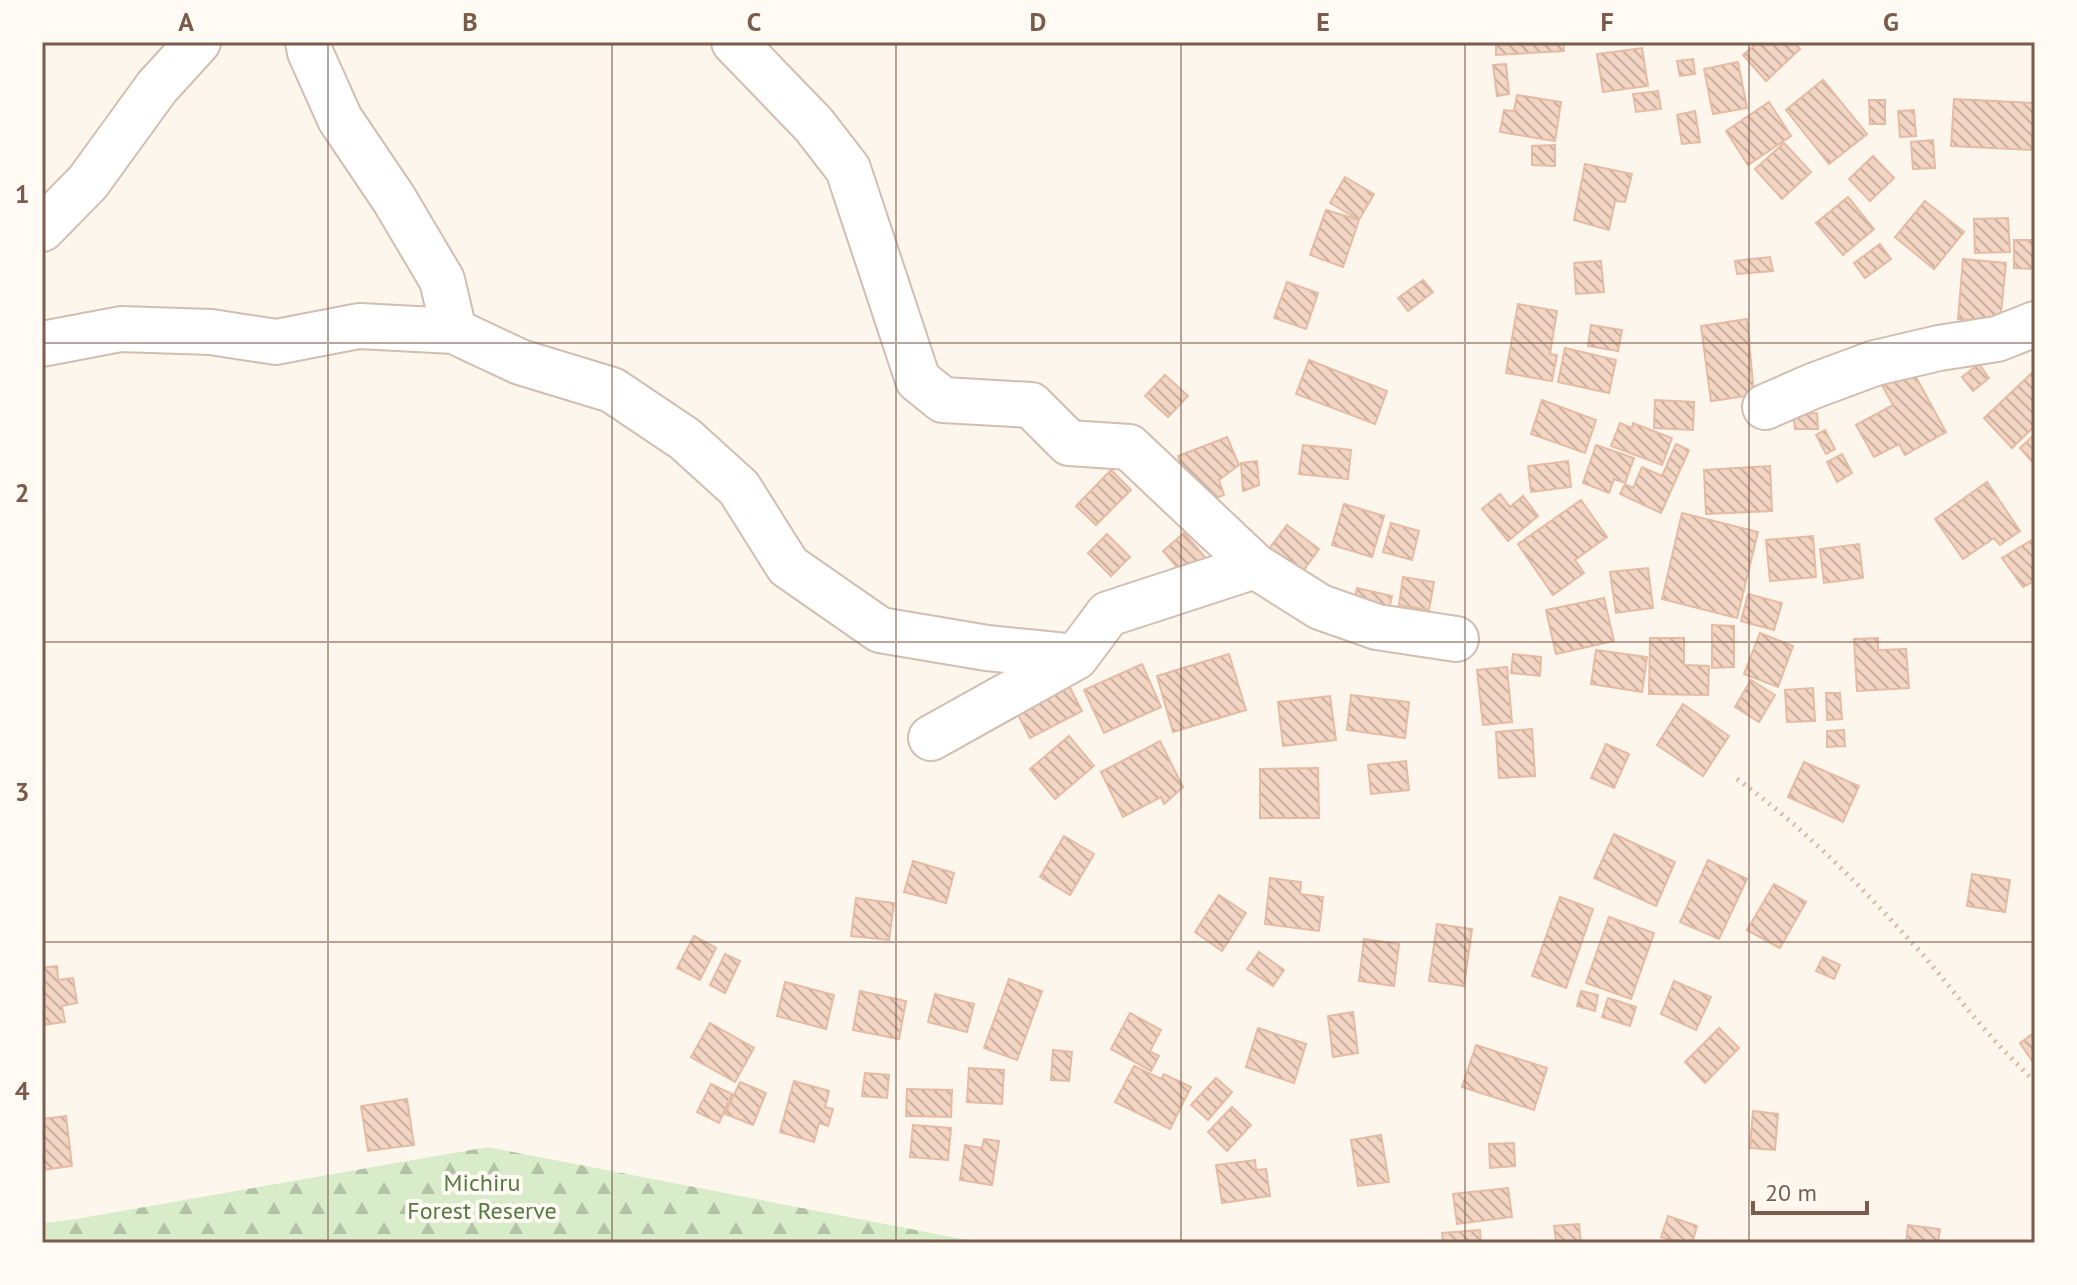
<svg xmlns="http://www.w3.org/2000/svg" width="2077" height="1285" font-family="'PT Sans',sans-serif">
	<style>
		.forest { fill: url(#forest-firs) }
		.building { fill: url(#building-back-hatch); stroke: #e6bba3; stroke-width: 2 }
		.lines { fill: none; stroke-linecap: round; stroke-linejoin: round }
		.minor-casing { stroke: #d1beb0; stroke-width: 48 }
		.path { stroke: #d9b8a5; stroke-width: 5; stroke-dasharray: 2 6; stroke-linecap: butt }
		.minor { stroke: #fff; stroke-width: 44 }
		.grid { fill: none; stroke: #7a5c4d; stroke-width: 2; stroke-opacity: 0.55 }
		.labels { text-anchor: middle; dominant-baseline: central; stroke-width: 8; stroke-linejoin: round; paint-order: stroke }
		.park-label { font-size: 24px; fill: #537a41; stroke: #fffaf3 }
		.neatline { fill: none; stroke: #7a5c4d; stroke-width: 3 }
		.grid-label { font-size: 26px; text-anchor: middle; font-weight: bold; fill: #7a5c4d }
	</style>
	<defs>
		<pattern id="forest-firs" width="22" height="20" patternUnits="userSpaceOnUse" patternTransform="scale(2)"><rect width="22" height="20" fill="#d8ecc9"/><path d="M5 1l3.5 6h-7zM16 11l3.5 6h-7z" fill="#b4c2a5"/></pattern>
		<pattern id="building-back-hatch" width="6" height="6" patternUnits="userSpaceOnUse" patternTransform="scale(2)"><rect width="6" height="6" fill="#f3d5c3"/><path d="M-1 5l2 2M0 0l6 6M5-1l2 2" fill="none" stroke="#cab0a1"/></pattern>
	</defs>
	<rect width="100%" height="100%" fill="#fdf6ec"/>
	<path class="forest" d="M 488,1147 L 983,1243 L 42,1243 L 42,1223 L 70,1220 Z"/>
	<path class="building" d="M 1496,42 L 1563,42 L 1564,51 L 1496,55 Z
		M 1758,42 L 1794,42 L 1800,49 L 1766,81 L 1743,55 Z
		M 1642,48 L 1648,86 L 1603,92 L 1597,54 Z
		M 1693,59 L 1695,74 L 1680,76 L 1677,61 Z
		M 1738,62 L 1747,108 L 1713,114 L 1704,69 Z
		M 1506,64 L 1509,94 L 1497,96 L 1493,65 Z
		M 1823,80 L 1867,134 L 1829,164 L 1786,110 Z
		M 1658,91 L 1661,109 L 1636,112 L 1633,94 Z
		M 1517,95 L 1561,102 L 1555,141 L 1500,132 L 1504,110 L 1514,111 Z
		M 1954,99 L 2034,103 L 2032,150 L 1951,146 Z
		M 1869,100 L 1885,100 L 1885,124 L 1870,124 Z
		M 1769,102 L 1791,136 L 1748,165 L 1726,131 Z
		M 1914,110 L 1916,136 L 1900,137 L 1898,111 Z
		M 1695,111 L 1700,142 L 1682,144 L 1677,115 Z
		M 1933,140 L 1935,168 L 1913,169 L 1911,142 Z
		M 1784,143 L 1811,172 L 1782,199 L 1755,169 Z
		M 1555,145 L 1555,166 L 1532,165 L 1532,146 Z
		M 1873,156 L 1894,178 L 1870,201 L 1849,179 Z
		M 1585,164 L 1632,174 L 1625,202 L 1615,201 L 1609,230 L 1574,220 Z
		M 1345,177 L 1374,194 L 1359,220 L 1330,203 Z
		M 1848,197 L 1874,229 L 1843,255 L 1816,223 Z
		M 1925,201 L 1964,232 L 1934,269 L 1895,237 Z
		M 1326,210 L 1359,220 L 1343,267 L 1310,255 Z
		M 2008,218 L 2010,252 L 1975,253 L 1974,219 Z
		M 2014,240 L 2035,240 L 2035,269 L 2014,268 Z
		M 1880,244 L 1891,259 L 1865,278 L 1854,263 Z
		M 1770,257 L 1773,271 L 1737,274 L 1735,261 Z
		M 1963,259 L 2006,263 L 2000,323 L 1958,319 Z
		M 1601,261 L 1604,292 L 1576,294 L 1574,263 Z
		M 1423,280 L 1433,292 L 1408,311 L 1398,298 Z
		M 1287,282 L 1318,293 L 1306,329 L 1274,318 Z
		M 1518,304 L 1557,311 L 1550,354 L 1557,355 L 1552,381 L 1506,373 Z
		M 1747,319 L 1754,395 L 1711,401 L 1701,326 Z
		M 1591,325 L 1622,330 L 1618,351 L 1588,346 Z
		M 1565,348 L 1616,360 L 1609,393 L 1558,382 Z
		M 1309,360 L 1387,391 L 1375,424 L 1296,394 Z
		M 1979,364 L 1989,378 L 1973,391 L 1962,377 Z
		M 1911,368 L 1946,432 L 1905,455 L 1899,444 L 1874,457 L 1856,425 L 1893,405 L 1882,385 Z
		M 2033,372 L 2035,374 L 2035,426 L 2012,448 L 1984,418 Z
		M 1165,375 L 1188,396 L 1168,417 L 1145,396 Z
		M 1542,400 L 1596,420 L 1585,453 L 1531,434 Z
		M 1655,400 L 1694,402 L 1693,430 L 1654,428 Z
		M 1817,413 L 1818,429 L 1795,429 L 1793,414 Z
		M 1620,423 L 1632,428 L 1633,423 L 1672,438 L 1662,465 L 1611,446 Z
		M 1825,430 L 1835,449 L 1826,454 L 1816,435 Z
		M 2035,434 L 2035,465 L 2020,448 Z
		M 1227,437 L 1239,465 L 1219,480 L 1224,495 L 1197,506 L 1178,456 Z
		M 1676,444 L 1689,450 L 1661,513 L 1620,494 L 1625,484 L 1633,488 L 1642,467 L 1662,476 Z
		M 1303,445 L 1351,450 L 1348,479 L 1299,474 Z
		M 1596,445 L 1634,458 L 1625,483 L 1614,479 L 1609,493 L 1583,483 Z
		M 1842,454 L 1852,473 L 1837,482 L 1827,462 Z
		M 1257,461 L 1259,485 L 1243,491 L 1241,463 Z
		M 1568,461 L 1571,487 L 1531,492 L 1528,466 Z
		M 1770,466 L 1772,511 L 1706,514 L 1704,470 Z
		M 1111,470 L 1131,490 L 1096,525 L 1076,506 Z
		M 1987,482 L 2020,531 L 2000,545 L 1994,538 L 1963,559 L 1935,519 Z
		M 1500,494 L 1510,507 L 1523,496 L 1538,516 L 1508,541 L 1482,509 Z
		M 1581,500 L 1607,537 L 1575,560 L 1584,573 L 1553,595 L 1518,544 Z
		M 1344,504 L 1384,516 L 1372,557 L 1332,545 Z
		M 1682,513 L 1758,532 L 1737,618 L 1662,599 Z
		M 1391,523 L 1419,531 L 1412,560 L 1383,552 Z
		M 1287,525 L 1319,549 L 1293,585 L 1260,561 Z
		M 1184,533 L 1210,563 L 1189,581 L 1163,551 Z
		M 1107,534 L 1130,557 L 1111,576 L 1088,553 Z
		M 1813,536 L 1816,577 L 1770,581 L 1766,540 Z
		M 2035,538 L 2035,581 L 2023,587 L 2002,558 Z
		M 1859,544 L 1863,578 L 1824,583 L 1820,549 Z
		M 1648,568 L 1653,608 L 1616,613 L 1610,572 Z
		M 1403,577 L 1434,582 L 1429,610 L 1399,605 Z
		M 1357,588 L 1392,596 L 1386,624 L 1351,616 Z
		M 1748,594 L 1782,603 L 1774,630 L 1741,621 Z
		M 1604,598 L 1614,641 L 1556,654 L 1546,610 Z
		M 1712,625 L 1734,626 L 1734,667 L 1712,668 Z
		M 1760,633 L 1793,646 L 1778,687 L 1744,674 Z
		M 1650,638 L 1684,638 L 1684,665 L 1709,666 L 1708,695 L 1649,694 Z
		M 1878,638 L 1878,650 L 1906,649 L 1909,688 L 1857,691 L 1854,639 Z
		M 1596,650 L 1647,657 L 1642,692 L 1591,684 Z
		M 1229,654 L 1246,710 L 1173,732 L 1157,676 Z
		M 1513,654 L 1541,657 L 1540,676 L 1511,673 Z
		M 1142,664 L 1161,707 L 1104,733 L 1084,690 Z
		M 1507,667 L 1512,722 L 1483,725 L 1477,670 Z
		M 1066,680 L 1082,711 L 1030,738 L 1014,707 Z
		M 1751,680 L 1775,695 L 1759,722 L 1735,707 Z
		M 1813,688 L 1815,721 L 1787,722 L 1785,690 Z
		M 1826,693 L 1840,693 L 1842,719 L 1827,720 Z
		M 1351,695 L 1409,702 L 1405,738 L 1347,730 Z
		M 1330,696 L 1336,740 L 1283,746 L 1278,702 Z
		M 1683,704 L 1729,736 L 1703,776 L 1657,745 Z
		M 1532,729 L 1535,776 L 1499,778 L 1496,732 Z
		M 1844,730 L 1845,746 L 1827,747 L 1827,731 Z
		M 1069,736 L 1094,766 L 1055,799 L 1030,769 Z
		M 1160,741 L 1183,787 L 1164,804 L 1161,797 L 1123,817 L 1101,772 Z
		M 1606,744 L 1629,754 L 1614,788 L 1591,778 Z
		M 1406,761 L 1409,790 L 1371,794 L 1368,765 Z
		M 1804,762 L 1859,786 L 1843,822 L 1788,797 Z
		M 1318,768 L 1319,818 L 1260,818 L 1260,769 Z
		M 1614,834 L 1675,862 L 1656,906 L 1594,878 Z
		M 1064,836 L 1094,854 L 1070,895 L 1040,877 Z
		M 1708,860 L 1747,879 L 1719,939 L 1680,922 Z
		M 913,861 L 954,873 L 946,903 L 904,892 Z
		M 1972,874 L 2010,880 L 2005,912 L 1967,906 Z
		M 1270,878 L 1301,882 L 1300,894 L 1323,897 L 1319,931 L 1265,924 Z
		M 1774,884 L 1806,902 L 1780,948 L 1747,930 Z
		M 1219,895 L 1246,913 L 1222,951 L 1195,932 Z
		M 1560,897 L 1593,909 L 1566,988 L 1532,976 Z
		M 856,898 L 894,903 L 889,940 L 851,936 Z
		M 1609,917 L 1654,933 L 1631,999 L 1586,983 Z
		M 1437,924 L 1472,929 L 1464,986 L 1429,981 Z
		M 694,936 L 716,948 L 700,980 L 677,968 Z
		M 1364,939 L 1399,944 L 1394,986 L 1359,981 Z
		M 1259,952 L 1284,970 L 1273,986 L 1247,969 Z
		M 725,954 L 740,961 L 725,993 L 710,985 Z
		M 1823,957 L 1840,965 L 1834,979 L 1816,971 Z
		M 57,966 L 58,980 L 73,978 L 77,1003 L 62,1006 L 65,1022 L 42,1025 L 42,968 Z
		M 1009,979 L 1042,991 L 1017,1060 L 984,1048 Z
		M 1674,981 L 1711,997 L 1696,1030 L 1661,1014 Z
		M 785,982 L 834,995 L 826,1029 L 777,1016 Z
		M 860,991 L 906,1001 L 899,1039 L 853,1030 Z
		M 1581,991 L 1598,995 L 1595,1011 L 1577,1006 Z
		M 935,994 L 974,1004 L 967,1032 L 928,1022 Z
		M 1608,998 L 1636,1007 L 1630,1026 L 1602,1017 Z
		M 1353,1012 L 1358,1053 L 1333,1057 L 1328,1016 Z
		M 1130,1013 L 1161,1030 L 1150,1051 L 1159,1056 L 1151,1071 L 1111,1049 Z
		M 710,1023 L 754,1048 L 735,1082 L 691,1057 Z
		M 1258,1028 L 1306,1044 L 1294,1083 L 1246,1067 Z
		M 1719,1028 L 1739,1048 L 1705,1083 L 1685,1062 Z
		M 2035,1032 L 2035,1065 L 2020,1043 Z
		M 1476,1045 L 1547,1068 L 1534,1110 L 1462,1087 Z
		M 1053,1050 L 1072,1052 L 1069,1081 L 1051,1080 Z
		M 1134,1066 L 1161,1079 L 1164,1074 L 1191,1087 L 1170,1129 L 1115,1102 Z
		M 969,1068 L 1004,1070 L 1002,1104 L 967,1102 Z
		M 865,1073 L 889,1075 L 887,1098 L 862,1096 Z
		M 1216,1078 L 1232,1092 L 1208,1120 L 1191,1105 Z
		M 794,1081 L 829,1091 L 825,1107 L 833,1109 L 828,1126 L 819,1123 L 814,1142 L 780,1132 Z
		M 740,1082 L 766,1093 L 753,1125 L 725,1114 Z
		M 711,1084 L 732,1094 L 719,1123 L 697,1112 Z
		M 907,1089 L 952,1090 L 951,1117 L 906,1116 Z
		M 407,1099 L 414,1145 L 368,1151 L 361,1106 Z
		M 1232,1107 L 1251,1125 L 1227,1151 L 1208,1132 Z
		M 1753,1111 L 1778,1114 L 1775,1150 L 1750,1148 Z
		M 66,1116 L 72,1166 L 42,1170 L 42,1119 Z
		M 913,1125 L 951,1128 L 948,1160 L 910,1157 Z
		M 1381,1135 L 1389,1182 L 1358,1186 L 1351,1140 Z
		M 984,1139 L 999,1141 L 992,1185 L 960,1180 L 965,1145 L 982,1148 Z
		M 1514,1143 L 1515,1166 L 1490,1168 L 1489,1144 Z
		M 1255,1160 L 1256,1170 L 1266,1169 L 1270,1196 L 1222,1203 L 1216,1165 Z
		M 1508,1188 L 1512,1217 L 1457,1224 L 1453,1194 Z
		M 1668,1216 L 1697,1226 L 1692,1243 L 1680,1243 L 1661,1237 Z
		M 1579,1224 L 1581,1243 L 1532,1243 L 1556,1241 L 1554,1226 Z
		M 1908,1225 L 1940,1229 L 1938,1243 L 1906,1243 Z
		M 1480,1230 L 1481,1243 L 1443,1243 L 1442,1233 Z"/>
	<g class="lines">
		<defs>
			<path id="minor" d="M 308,42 L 310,52 L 340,119 L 394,199 L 442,280 L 454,331
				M 734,42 L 814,125 L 848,169 L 918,380 L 943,400 L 1031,405 L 1069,443 L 1129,447 L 1255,566 L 1320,607 L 1377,627 L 1456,639
				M 42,229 L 88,182 L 157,87 L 198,42
				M 42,344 L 121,329 L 211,332 L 276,342 L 359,326 L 454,331 L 520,362 L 612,390 L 685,439 L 739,488 L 788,566 L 880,630 L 987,648 L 1076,657
				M 1765,407 L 1813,386 L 1875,363 L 1939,348 L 1997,339 L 2035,324
				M 931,738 L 1076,657 L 1108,614 L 1255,566"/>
		</defs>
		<use href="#minor" class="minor-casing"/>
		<path class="path" d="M 1737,779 C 1799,824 1853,878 1904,934 C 1934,965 1959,1001 1988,1033 C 2003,1050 2019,1066 2035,1082"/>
		<use href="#minor" class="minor"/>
	</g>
	<path class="grid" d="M 328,42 L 328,1243M 612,42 L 612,1243M 896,42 L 896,1243M 1181,42 L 1181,1243M 1465,42 L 1465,1243M 1749,42 L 1749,1243M 42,343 L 2035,343M 42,642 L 2035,642M 42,942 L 2035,942"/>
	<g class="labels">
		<g class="park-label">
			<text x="482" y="1182">Michiru<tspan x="482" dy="28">Forest Reserve</tspan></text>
		</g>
	</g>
	<rect width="2077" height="1285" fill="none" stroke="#fffaf3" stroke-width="88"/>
	<path d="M1753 1201v12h114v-12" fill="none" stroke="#7a5c4d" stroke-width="4"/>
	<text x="1765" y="1201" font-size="24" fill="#7a5c4d" stroke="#fffaf3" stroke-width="6" paint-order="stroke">20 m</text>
	<rect x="44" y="44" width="1989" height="1197" class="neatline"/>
	<g class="grid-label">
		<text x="186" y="31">A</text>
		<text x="470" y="31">B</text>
		<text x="754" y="31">C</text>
		<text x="1038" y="31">D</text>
		<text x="1323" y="31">E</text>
		<text x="1607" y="31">F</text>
		<text x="1891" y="31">G</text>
		<text x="22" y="203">1</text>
		<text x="22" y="502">2</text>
		<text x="22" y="801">3</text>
		<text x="22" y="1100">4</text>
	</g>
</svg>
